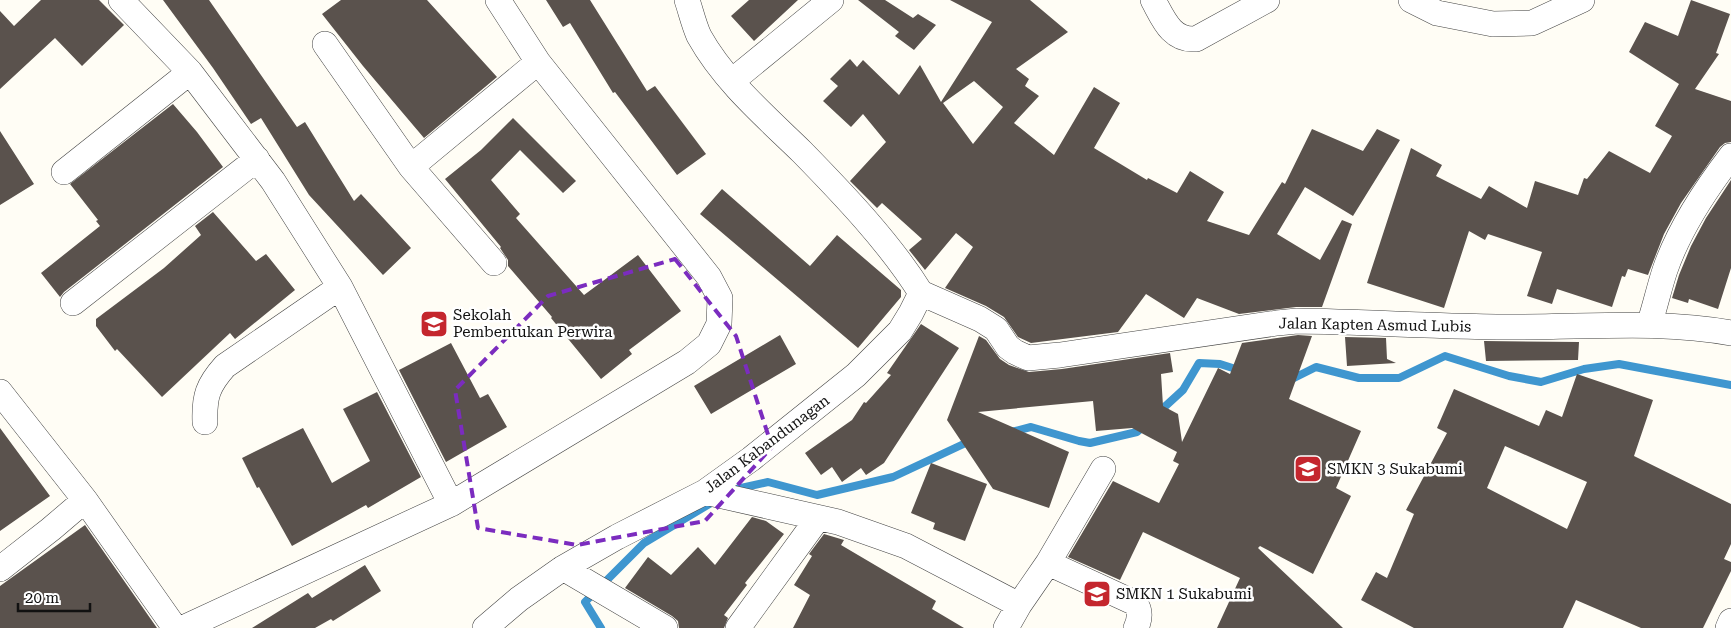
<svg xmlns="http://www.w3.org/2000/svg" width="1731" height="628" font-family="'Roboto Serif',serif">
	<style>
		.lines { fill: none; stroke-linecap: round; stroke-linejoin: round }
		.stream { stroke: #3f96cf; stroke-width: 8 }
		.building { fill: #5a524d; fill-rule: evenodd }
		.minor-casing { stroke: #444; stroke-width: 26 }
		.minor { stroke: #fff; stroke-width: 25 }
		.marked { fill: none; stroke: #7b2cbf; stroke-width: 4; stroke-dasharray: 10 6; stroke-linejoin: round }
		.labels { text-anchor: middle; dominant-baseline: central; stroke-width: 5; stroke-linejoin: round; paint-order: stroke }
		.poi-label { font-size: 15px; fill: #111; stroke: #fff; text-anchor: start }
		.street-label { font-size: 15px; fill: #111; stroke: #fff }
	</style>
	<rect width="100%" height="100%" fill="#fffdf5"/>
	<g class="lines">
		<path class="stream" d="M 1290,380 L 1316,367 L 1359,378 L 1399,378 L 1445,356 L 1509,376 L 1541,382 L 1584,369 L 1619,364 L 1731,385
			M 1159,412 L 1183,390 L 1199,363 L 1220,364 L 1242,371
			M 1011,432 L 1031,427 L 1079,441 L 1090,443 L 1137,432 L 1145,425
			M 732,490 L 768,482 L 817,495 L 893,477 L 970,441
			M 601,628 L 585,602 L 644,543 L 716,500"/>
	</g>
	<path class="building" d="M 41,0 L 99,0 L 124,25 L 82,66 L 55,38 L 0,89 L 0,11 L 14,26 Z
		M 163,0 L 209,0 L 297,127 L 305,122 L 354,201 L 361,194 L 411,248 L 383,275 L 309,195 L 261,118 L 251,124 L 213,68 Z
		M 341,0 L 427,0 L 497,77 L 424,138 L 363,66 L 322,14 Z
		M 546,0 L 590,0 L 647,91 L 655,86 L 706,154 L 677,175 L 615,92 L 613,93 L 570,23 L 563,27 Z
		M 749,0 L 798,0 L 754,41 L 731,16 Z
		M 858,0 L 885,0 L 913,18 L 918,14 L 936,25 L 914,50 L 895,36 L 899,32 Z
		M 950,0 L 1030,0 L 1068,32 L 1016,69 L 1029,79 L 1025,86 L 1039,96 L 1014,123 L 1054,155 L 1094,87 L 1120,103 L 1094,148 L 1147,180 L 1148,178 L 1177,193 L 1190,171 L 1224,192 L 1207,221 L 1249,235 L 1282,182 L 1285,184 L 1312,129 L 1363,151 L 1377,129 L 1400,140 L 1353,216 L 1305,187 L 1277,234 L 1320,260 L 1342,220 L 1352,224 L 1322,307 L 1296,307 L 1239,314 L 1197,298 L 1184,318 L 1146,294 L 1118,332 L 1031,343 L 1018,337 L 1004,317 L 986,306 L 945,288 L 973,247 L 956,233 L 925,270 L 909,250 L 922,239 L 882,203 L 877,208 L 850,181 L 886,142 L 863,114 L 851,127 L 823,101 L 838,86 L 830,79 L 850,59 L 857,67 L 863,60 L 899,95 L 920,65 L 941,102 L 992,22 ZM 974,81 L 1003,107 L 973,144 L 943,103 Z
		M 1691,0 L 1730,14 L 1716,53 L 1719,54 L 1695,89 L 1731,101 L 1731,142 L 1725,143 L 1720,147 L 1681,203 L 1664,234 L 1648,275 L 1628,269 L 1625,277 L 1622,276 L 1612,307 L 1557,289 L 1552,304 L 1527,296 L 1542,252 L 1488,234 L 1485,240 L 1469,231 L 1444,308 L 1367,283 L 1411,148 L 1442,165 L 1436,176 L 1481,199 L 1489,186 L 1527,208 L 1535,181 L 1578,195 L 1584,178 L 1587,179 L 1609,151 L 1650,173 L 1672,136 L 1655,126 L 1679,84 L 1629,52 L 1645,22 L 1678,36 Z
		M 173,104 L 197,132 L 223,167 L 64,292 L 60,297 L 41,273 L 100,226 L 96,221 L 98,220 L 70,184 Z
		M 513,118 L 576,181 L 563,193 L 520,150 L 491,180 L 520,214 L 516,218 L 584,295 L 638,255 L 681,311 L 629,350 L 632,354 L 601,379 L 551,318 L 552,317 L 508,266 L 508,260 L 500,248 L 501,247 L 445,179 L 481,150 Z
		M 0,131 L 34,184 L 0,205 Z
		M 1731,180 L 1731,268 L 1718,309 L 1689,299 L 1688,303 L 1672,298 L 1679,275 L 1691,246 L 1706,218 Z
		M 722,189 L 810,266 L 837,235 L 901,290 L 901,297 L 858,348 L 700,214 Z
		M 213,212 L 256,261 L 266,254 L 295,290 L 235,339 L 230,333 L 162,397 L 117,349 L 115,351 L 96,326 L 96,319 L 164,268 L 201,235 L 195,226 Z
		M 921,324 L 959,348 L 884,463 L 866,475 L 861,468 L 842,482 L 832,467 L 821,475 L 805,453 L 852,420 L 864,402 L 866,403 L 891,375 L 887,373 Z
		M 780,335 L 796,364 L 711,414 L 694,386 Z
		M 1298,335 L 1312,336 L 1289,399 L 1361,431 L 1336,488 L 1351,496 L 1313,574 L 1260,546 L 1258,548 L 1343,628 L 1217,628 L 1240,578 L 1143,532 L 1120,580 L 1068,557 L 1113,481 L 1159,503 L 1179,464 L 1173,461 L 1177,452 L 1132,428 L 1096,431 L 1093,401 L 978,412 L 1069,452 L 1049,508 L 993,489 L 947,420 L 979,336 L 986,340 L 1000,359 L 1009,365 L 1029,372 L 1062,369 L 1170,353 L 1173,372 L 1161,374 L 1163,406 L 1178,414 L 1182,442 L 1218,368 L 1230,374 L 1242,343 Z
		M 1345,337 L 1386,338 L 1387,359 L 1396,363 L 1347,366 Z
		M 1484,341 L 1579,342 L 1578,360 L 1486,361 Z
		M 451,343 L 480,398 L 488,394 L 507,427 L 446,462 L 399,370 Z
		M 1577,374 L 1653,400 L 1634,456 L 1731,504 L 1731,544 L 1724,559 L 1731,562 L 1731,571 L 1703,628 L 1641,628 L 1576,600 L 1563,628 L 1414,628 L 1361,600 L 1376,572 L 1387,578 L 1414,514 L 1406,510 L 1447,433 L 1437,428 L 1454,389 L 1539,426 L 1546,410 L 1562,417 ZM 1505,446 L 1587,482 L 1567,529 L 1487,488 Z
		M 377,392 L 421,477 L 368,508 L 366,505 L 292,546 L 259,487 L 257,488 L 242,458 L 303,428 L 332,483 L 370,461 L 343,409 Z
		M 0,428 L 50,496 L 0,531 Z
		M 931,463 L 987,484 L 965,541 L 933,529 L 935,523 L 911,513 Z
		M 752,517 L 766,521 L 784,534 L 745,583 L 747,585 L 724,615 L 728,618 L 724,628 L 679,628 L 678,621 L 672,616 L 625,588 L 648,557 L 671,575 L 698,547 L 715,565 Z
		M 85,525 L 157,628 L 0,628 L 0,586 Z
		M 824,534 L 844,540 L 841,545 L 936,601 L 932,609 L 964,628 L 793,628 L 810,595 L 794,585 L 812,556 L 809,554 Z
		M 365,565 L 381,591 L 333,621 L 331,619 L 315,628 L 252,628 L 308,593 L 312,598 Z"/>
	<g class="lines">
		<defs>
			<path id="minor" d="M 121,0 L 190,72 L 273,181 L 340,287 L 451,504
				M 687,0 C 691,12 694,25 699,36 C 724,81 765,116 802,152 C 843,194 890,243 921,293
				M 1153,0 C 1163,18 1171,41 1196,39 L 1267,0
				M 1411,0 L 1437,13 L 1493,24 L 1532,23 L 1582,0
				M 325,44 L 411,167
				M 732,81 L 831,0
				M 64,172 L 190,72
				M 494,263 L 411,167 L 538,62
				M 921,293 L 980,319 L 996,329 L 1008,347 L 1015,352 L 1028,358 L 1060,355 L 1277,323 L 1297,321 C 1371,322 1445,327 1520,327 C 1590,327 1662,320 1731,333
				M 73,303 L 257,159
				M 1649,325 C 1655,307 1659,288 1665,270 C 1679,229 1705,190 1731,156
				M 0,392 L 85,500 L 175,628
				M 205,422 C 204,396 208,385 225,366 L 340,287
				M 705,492 L 838,522 L 906,546 L 1019,605
				M 1048,563 L 1135,603 C 1141,611 1140,619 1136,628
				M 563,568 L 665,628
				M 0,569 L 51,529 L 85,500
				M 183,628 L 451,504 L 687,362 L 709,344 L 719,324 L 720,298 L 709,277 L 538,62 L 498,0
				M 485,628 L 519,599 L 563,568 L 617,537 L 705,492 L 751,459 L 856,375 L 900,331 L 911,313 L 921,293
				M 738,628 L 818,518
				M 1006,628 L 1019,605 L 1048,563 L 1103,469
				M 1728,628 L 1731,621"/>
		</defs>
		<use href="#minor" class="minor-casing"/>
		<use href="#minor" class="minor"/>
	</g>
	<path class="marked" d="M 675,259 L 736,336 L 772,447 L 705,521 L 577,545 L 478,528 L 455,390 L 548,296 Z"/>
	<defs>
		<symbol id="university-square" viewBox="-11 -11 22 22"><rect x="-9" y="-9" width="18" height="18" rx="4" fill="#c4262e" stroke="#fff"/><path d="M0-5L7-2L0 1L-7-2ZM-4 1L0 2.5L4 1V4Q0 6-4 4Z" fill="#fff"/></symbol>
		<symbol id="school-square" viewBox="-11 -11 22 22"><rect x="-9" y="-9" width="18" height="18" rx="4" fill="#c4262e" stroke="#fff"/><path d="M0-5L7-2L0 1L-7-2ZM-4 1L0 2.5L4 1V4Q0 6-4 4Z" fill="#fff"/></symbol>
	</defs>
	<g fill-rule="evenodd">
		<use href="#university-square" x="418" y="308" width="32" height="32"/>
		<use href="#school-square" x="1292" y="453" width="32" height="32"/>
		<use href="#school-square" x="1081" y="578" width="32" height="32"/>
	</g>
	<g class="labels">
		<g class="poi-label">
			<text x="453" y="315">Sekolah<tspan x="453" dy="17">Pembentukan Perwira</tspan></text>
			<text x="1327" y="469">SMKN 3 Sukabumi</text>
			<text x="1116" y="594">SMKN 1 Sukabumi</text>
		</g>
		<g class="street-label">
			<text transform="translate(1375 325) rotate(1)">Jalan Kapten Asmud Lubis</text>
			<text transform="translate(767 444) rotate(-37)">Jalan Kabandunagan</text>
		</g>
	</g>
	<path d="M18 603v8h72v-8" fill="none" stroke="#111111" stroke-width="2.5"/>
	<text x="25" y="603" font-size="15" fill="#111111" stroke="#ffffff" stroke-width="4" paint-order="stroke">20 m</text>
</svg>
